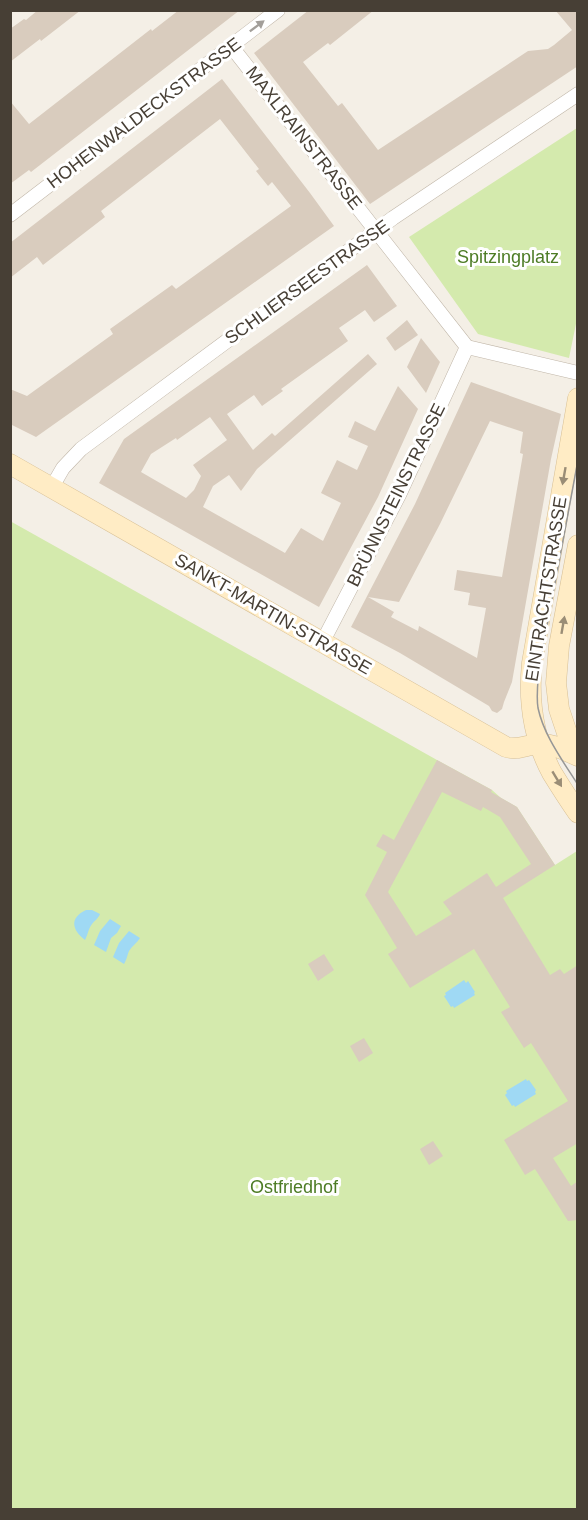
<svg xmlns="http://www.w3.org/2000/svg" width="588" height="1520" font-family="Helvetica,sans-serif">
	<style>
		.green { fill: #d4eaad }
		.water { fill: #9fd9f4 }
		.building { fill: #d9ccbe; fill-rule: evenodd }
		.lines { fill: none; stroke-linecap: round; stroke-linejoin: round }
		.street-casing { stroke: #c0b6a8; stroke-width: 15 }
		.secondary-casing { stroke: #d7bf94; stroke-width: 21 }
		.street { stroke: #fff; stroke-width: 14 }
		.secondary { stroke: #ffecc5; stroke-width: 20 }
		.tram { stroke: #969696; stroke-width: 1.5 }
		.oneway { fill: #a39f9a }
		.oneway2 { fill: #9a8d76 }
		.labels { text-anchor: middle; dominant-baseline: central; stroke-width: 6; stroke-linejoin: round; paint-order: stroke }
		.street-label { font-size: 18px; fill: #473f35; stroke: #fff }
		.park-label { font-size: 18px; fill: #4d7c25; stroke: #fff }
	</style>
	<rect width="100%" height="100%" fill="#f4efe6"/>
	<path class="green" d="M 577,128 L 578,314 L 569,358 L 478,334 L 409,237 Z
		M 10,521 L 437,760 L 492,790 L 501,798 L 517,807 L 555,865 L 577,851 L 577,1509 L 11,1509 Z"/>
	<path class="water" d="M 86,910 L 92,910 L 100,914 C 98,919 95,920 92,924 C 88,929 88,935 85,940 C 72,930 69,918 86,910 Z
		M 110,919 L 121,926 L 117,933 L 111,938 L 106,952 L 94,945 L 100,931 Z
		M 129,931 L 140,938 C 137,943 132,946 129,951 C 127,956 127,959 124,964 L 113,957 L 119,943 Z
		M 464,980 L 466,983 L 468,981 L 475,992 L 474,993 L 475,995 L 454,1008 L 453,1006 L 451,1007 L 444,996 L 446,995 L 445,993 Z
		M 526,1079 L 527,1081 L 529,1080 L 536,1090 L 535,1092 L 536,1094 L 515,1107 L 514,1105 L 512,1106 L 505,1095 L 507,1093 L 506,1091 Z"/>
	<path class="building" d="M 38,10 L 81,10 L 41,41 L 40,39 L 10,62 L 10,29 L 24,19 L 26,20 Z
		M 179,10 L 240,10 L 31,172 L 29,170 L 10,184 L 10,101 L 29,124 L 151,29 L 152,31 Z
		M 309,10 L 374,10 L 330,45 L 328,43 L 303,62 L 338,106 L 342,103 L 378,150 L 528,51 L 548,49 L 554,45 L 572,30 L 555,10 L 578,10 L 578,66 L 370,204 L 254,53 Z
		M 222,79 L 310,193 L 334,226 L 36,437 L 10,424 L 10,389 L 27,396 L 113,334 L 110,329 L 172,285 L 176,289 L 291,206 L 272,182 L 268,186 L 256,171 L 259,169 L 220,119 L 101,211 L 105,217 L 43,265 L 37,257 L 10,278 L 10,243 Z
		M 367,265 L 397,306 L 374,322 L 365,310 L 339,328 L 348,341 L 281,389 L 283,391 L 262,406 L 254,395 L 227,414 L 253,450 L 272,433 L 275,436 L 368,354 L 377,364 L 257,469 L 241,491 L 229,475 L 213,486 L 203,507 L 285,553 L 301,528 L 323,541 L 341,503 L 321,493 L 337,460 L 357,470 L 368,446 L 348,437 L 355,421 L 375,431 L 398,386 L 418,409 L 378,497 L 319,607 L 99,483 L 124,439 ZM 210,417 L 227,440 L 193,465 L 201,476 L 194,490 L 186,498 L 141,472 L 151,454 L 176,438 L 177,440 Z
		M 407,320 L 418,335 L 395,351 L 386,338 Z
		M 421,338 L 440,362 L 426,393 L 407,367 Z
		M 471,382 L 561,414 L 551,459 L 512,682 L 504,702 L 502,709 L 497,713 L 492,711 L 489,706 L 400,653 L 351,627 L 415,504 ZM 490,421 L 523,432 L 520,453 L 523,454 L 502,577 L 457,570 L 454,590 L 470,593 L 468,605 L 486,608 L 477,658 L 419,626 L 418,631 L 391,617 L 394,612 L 368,597 L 399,602 L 440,524 Z
		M 437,760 L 492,790 L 491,792 L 517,807 L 555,865 L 503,898 L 550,975 L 560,969 L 564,974 L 578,965 L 578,1143 L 553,1158 L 571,1186 L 578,1181 L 578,1220 L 568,1221 L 535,1169 L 525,1175 L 504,1140 L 568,1101 L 531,1043 L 524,1048 L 501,1012 L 510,1007 L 474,949 L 410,988 L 388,954 L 397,948 L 365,895 L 387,852 L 376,846 L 383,834 L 394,840 ZM 442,792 L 481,811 L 483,807 L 500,817 L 531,864 L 496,887 L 487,873 L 443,902 L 452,914 L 416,936 L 388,892 Z
		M 324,954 L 334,970 L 318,981 L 308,964 Z
		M 364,1038 L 373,1053 L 359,1062 L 350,1046 Z
		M 433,1141 L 443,1156 L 429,1165 L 420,1149 Z"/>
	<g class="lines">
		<defs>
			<path id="street" d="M 231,46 L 467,347 L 578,373
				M 10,215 L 278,10
				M 52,487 L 63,468 L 81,449 L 393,218 L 578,94
				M 322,643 L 399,495 L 467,347"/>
			<path id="secondary" d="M 578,398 L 532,663 C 528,702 533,738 552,773 C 560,786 569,800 578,813
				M 10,464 L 506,747 C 517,751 528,744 540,744 C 553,743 566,751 578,756
				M 578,545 L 559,646 L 556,683 L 559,709 L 567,733 L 578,753"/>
		</defs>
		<use href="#street" class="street-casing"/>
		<use href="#secondary" class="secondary-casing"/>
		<use href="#street" class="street"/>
		<use href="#secondary" class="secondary"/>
		<path class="tram" d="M 578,460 L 539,669 C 538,682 536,695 538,708 C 544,736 563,761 578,785"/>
	</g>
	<defs><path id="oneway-solid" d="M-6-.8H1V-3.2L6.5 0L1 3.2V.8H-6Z" transform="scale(1.5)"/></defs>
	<use class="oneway" href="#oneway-solid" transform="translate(257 26) rotate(-37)"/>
	<g class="oneway2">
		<use href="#oneway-solid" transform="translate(564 476) rotate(100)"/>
		<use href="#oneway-solid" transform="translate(563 625) rotate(-80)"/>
		<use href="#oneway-solid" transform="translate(557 779) rotate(59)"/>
	</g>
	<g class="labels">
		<g class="street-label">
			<text transform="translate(144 113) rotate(-37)">HOHENWALDECKSTRASSE</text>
			<text transform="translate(304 138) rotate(52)">MAXLRAINSTRASSE</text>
			<text transform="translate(307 282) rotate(-36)">SCHLIERSEESTRASSE</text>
			<text transform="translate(396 495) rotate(-64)">BRÜNNSTEINSTRASSE</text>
			<text transform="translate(546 589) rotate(-81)">EINTRACHTSTRASSE</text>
			<text transform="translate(273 614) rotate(30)">SANKT-MARTIN-STRASSE</text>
		</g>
		<g class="park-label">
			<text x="508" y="257">Spitzingplatz</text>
			<text x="294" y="1187">Ostfriedhof</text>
		</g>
	</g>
	<rect width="588" height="1520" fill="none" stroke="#473f35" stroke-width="24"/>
</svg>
